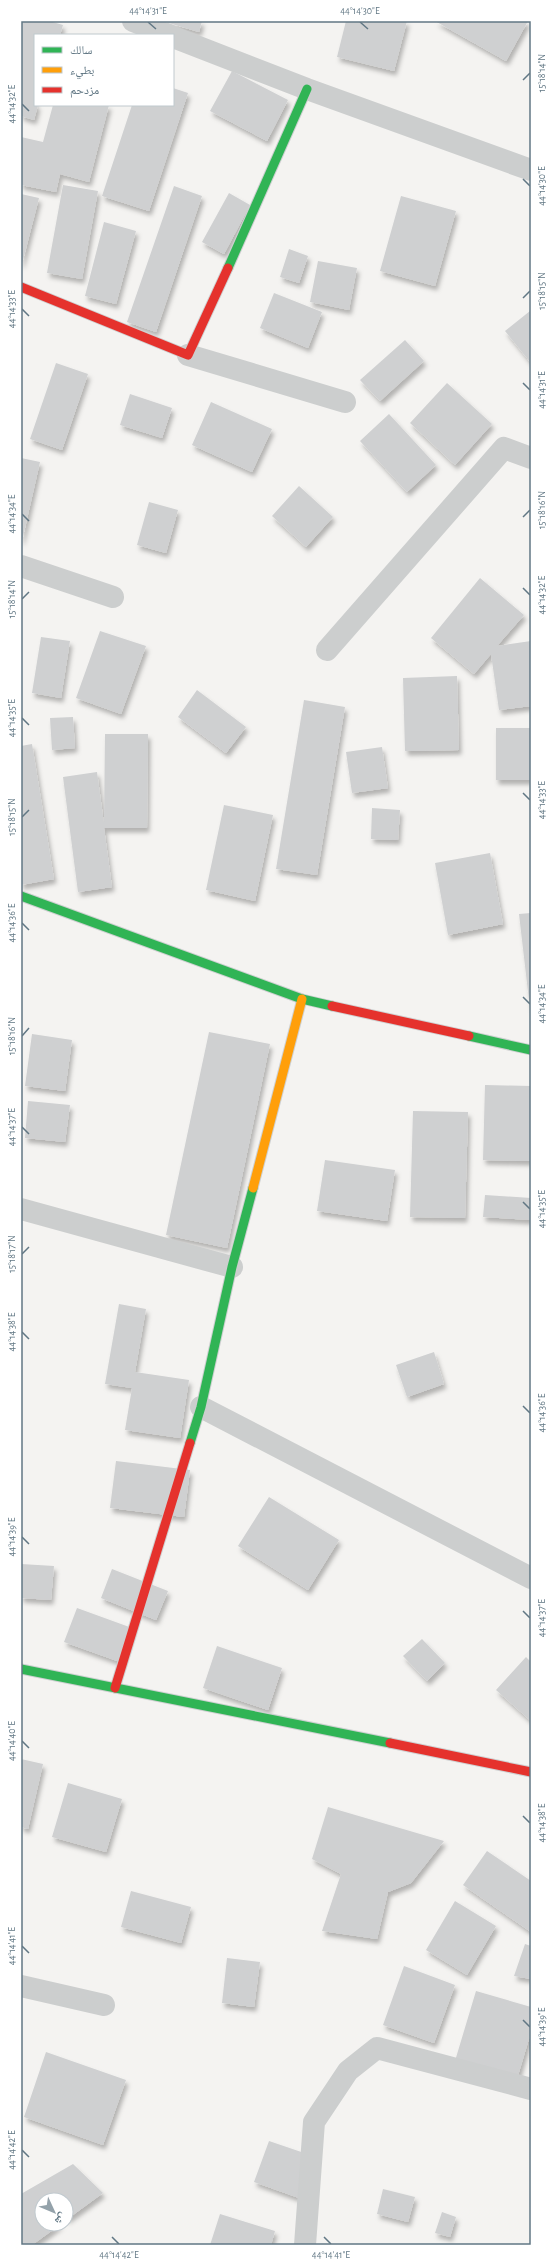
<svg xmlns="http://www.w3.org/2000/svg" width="552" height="2266" font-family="'Alegreya Sans','Noto Naskh Arabic',sans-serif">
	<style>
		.building { fill: #cfd0d1; filter: url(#shadow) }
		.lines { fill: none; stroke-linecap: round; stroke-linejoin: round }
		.fast-casing { stroke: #ced0d1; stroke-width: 11 }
		.slow-casing { stroke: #ced0d1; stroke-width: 11 }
		.jam-casing { stroke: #ced0d1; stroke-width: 11 }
		.street { stroke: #cccece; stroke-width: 22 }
		.fast { stroke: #30b455; stroke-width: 9 }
		.slow { stroke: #ff9f0a; stroke-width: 9 }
		.jam { stroke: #e5322d; stroke-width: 9 }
		.ticks { fill: none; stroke: #617784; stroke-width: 1.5 }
		.neatline { fill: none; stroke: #617784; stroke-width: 1.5 }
		.ticks-label { font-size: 10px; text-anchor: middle; fill: #617784 }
	</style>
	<defs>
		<filter id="shadow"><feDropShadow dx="2.5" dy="4.5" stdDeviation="2" flood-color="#0004"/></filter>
	</defs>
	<rect width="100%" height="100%" fill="#f4f3f1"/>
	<path class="building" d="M 21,21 L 49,21 L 63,25 L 60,35 L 35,35 L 35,105 L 38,105 L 34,120 L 21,116 Z
		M 162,21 L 202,21 L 199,32 Z
		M 346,21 L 407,21 L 394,71 L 337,57 Z
		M 435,21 L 528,21 L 506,61 Z
		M 232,71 L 288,100 L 267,141 L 210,111 Z
		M 173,88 L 188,93 L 149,211 L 102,196 L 132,105 L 173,105 Z
		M 53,105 L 109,105 L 89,182 L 60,174 L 56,192 L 21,185 L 21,137 L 43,142 Z
		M 63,185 L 98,191 L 82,279 L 47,273 Z
		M 174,186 L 202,196 L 156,332 L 127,322 Z
		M 229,193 L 250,205 L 224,254 L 202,242 Z
		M 21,194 L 39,198 L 22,264 L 21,264 Z
		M 401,196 L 456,211 L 435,286 L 380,271 Z
		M 104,222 L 136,231 L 116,304 L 85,296 Z
		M 289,249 L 308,256 L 299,283 L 280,277 Z
		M 318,261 L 357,268 L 349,310 L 310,302 Z
		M 274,293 L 322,312 L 308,348 L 260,328 Z
		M 530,311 L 531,312 L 531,363 L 505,331 Z
		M 405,340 L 424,361 L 380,401 L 360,380 Z
		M 56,363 L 88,374 L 62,450 L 30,439 Z
		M 447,383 L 492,424 L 455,465 L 410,423 Z
		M 130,394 L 172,408 L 162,438 L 120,425 Z
		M 211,402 L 272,429 L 252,472 L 192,445 Z
		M 389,414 L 436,465 L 407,492 L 360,441 Z
		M 21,458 L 40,462 L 22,541 L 21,540 Z
		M 299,486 L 333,517 L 306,547 L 272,516 Z
		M 149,502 L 178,510 L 166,553 L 137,545 Z
		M 480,578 L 524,615 L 497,646 L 531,641 L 531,706 L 499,710 L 491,654 L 474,674 L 431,638 Z
		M 100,631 L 146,646 L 121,714 L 76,698 Z
		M 41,637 L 70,641 L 61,698 L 32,693 Z
		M 457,676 L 459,750 L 405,751 L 403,678 Z
		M 197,690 L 246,727 L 226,753 L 178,717 Z
		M 304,700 L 345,707 L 317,875 L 276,869 Z
		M 73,717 L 75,748 L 52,750 L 50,718 Z
		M 496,728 L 531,728 L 531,780 L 496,780 Z
		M 105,734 L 148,734 L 147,828 L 104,828 L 112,887 L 78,892 L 63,777 L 97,772 L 104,824 Z
		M 32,744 L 54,879 L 21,885 L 21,746 Z
		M 382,747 L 388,788 L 352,793 L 346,752 Z
		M 224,805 L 273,815 L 255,901 L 206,890 Z
		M 372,808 L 400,810 L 398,840 L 371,839 Z
		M 490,853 L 503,924 L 448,935 L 435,863 Z
		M 531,913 L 531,1009 L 530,1009 L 519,914 Z
		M 209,1032 L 270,1044 L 227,1248 L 166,1235 Z
		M 32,1034 L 72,1040 L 65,1091 L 25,1086 Z
		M 485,1085 L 531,1086 L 531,1161 L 483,1160 Z
		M 28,1101 L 70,1105 L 65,1142 L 25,1138 Z
		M 413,1111 L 468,1112 L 465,1218 L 410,1217 Z
		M 325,1160 L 395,1170 L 387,1221 L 317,1211 Z
		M 485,1195 L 531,1198 L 531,1220 L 483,1217 Z
		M 119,1304 L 146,1309 L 135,1372 L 189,1380 L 180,1438 L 125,1430 L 132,1388 L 105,1384 Z
		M 434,1352 L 444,1384 L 407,1397 L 396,1365 Z
		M 116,1461 L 190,1470 L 184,1517 L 110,1508 Z
		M 269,1497 L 339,1540 L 308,1590 L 238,1546 Z
		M 21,1564 L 54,1566 L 51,1600 L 21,1598 Z
		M 112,1569 L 168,1591 L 156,1620 L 101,1598 Z
		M 77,1608 L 132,1628 L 120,1662 L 64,1642 Z
		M 422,1639 L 445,1663 L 427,1681 L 403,1656 Z
		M 217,1646 L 282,1668 L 268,1710 L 203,1688 Z
		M 526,1657 L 531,1662 L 531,1721 L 496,1690 Z
		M 21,1759 L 43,1764 L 28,1829 L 21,1827 Z
		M 68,1783 L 122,1799 L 106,1852 L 52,1837 Z
		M 328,1807 L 444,1841 L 411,1883 L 388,1892 L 377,1939 L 322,1931 L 341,1874 L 312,1859 Z
		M 487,1851 L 531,1881 L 531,1932 L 463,1885 Z
		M 131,1891 L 191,1907 L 181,1943 L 121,1927 Z
		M 455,1901 L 496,1926 L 467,1975 L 426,1950 Z
		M 525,1944 L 531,1946 L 531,1979 L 514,1976 Z
		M 227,1958 L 260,1962 L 254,2007 L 222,2003 Z
		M 404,1966 L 455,1985 L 434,2043 L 383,2025 Z
		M 476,1991 L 531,2007 L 531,2032 L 517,2079 L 455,2061 Z
		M 46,2052 L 126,2080 L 103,2145 L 24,2117 Z
		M 269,2141 L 313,2156 L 299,2198 L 254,2182 Z
		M 73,2164 L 103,2193 L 66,2220 L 66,2200 L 42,2200 L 42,2224 L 61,2224 L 32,2245 L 21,2245 L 21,2194 Z
		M 383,2189 L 415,2197 L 408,2222 L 377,2214 Z
		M 442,2212 L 456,2217 L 450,2237 L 435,2233 Z
		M 220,2214 L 275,2231 L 271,2245 L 210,2245 Z"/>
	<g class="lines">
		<defs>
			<path id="fast" d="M 228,268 L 307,89
				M 21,896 L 302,999 L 332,1006
				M 469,1036 L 531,1050
				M 190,1443 L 201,1407 L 232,1267 L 253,1188
				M 21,1669 L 390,1743"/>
			<path id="slow" d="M 253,1188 L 302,999"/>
			<path id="jam" d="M 21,287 L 188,355 L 228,268
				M 332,1006 L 469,1036
				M 115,1688 L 190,1443
				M 390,1743 L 531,1772"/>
		</defs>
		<use href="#fast" class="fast-casing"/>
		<use href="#slow" class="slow-casing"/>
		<use href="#jam" class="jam-casing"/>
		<path class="street" d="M 133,21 L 169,35
			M 173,37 L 307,89 L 531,170
			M 188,355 L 345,402
			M 21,566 L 113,597
			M 327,650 L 504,448 L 531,458
			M 21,1209 L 232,1267
			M 201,1407 L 531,1578
			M 21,1986 L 104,2005
			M 305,2245 L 314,2122 L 348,2071 L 377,2048 L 531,2089"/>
		<use href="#fast" class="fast"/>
		<use href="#slow" class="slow"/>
		<use href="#jam" class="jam"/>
	</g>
	<path class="ticks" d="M 148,22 L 156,29M 360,22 L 368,29M 523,80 L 530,73M 22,104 L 29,111M 523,179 L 530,186M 523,298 L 530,291M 22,309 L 29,316M 523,383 L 530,390M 22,514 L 29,521M 523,517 L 530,510M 523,588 L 530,595M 22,599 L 29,592M 22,718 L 29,725M 523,793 L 530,800M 22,817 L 29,810M 22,923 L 29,930M 523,997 L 530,1004M 22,1036 L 29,1028M 22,1127 L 29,1134M 523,1202 L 530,1209M 22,1254 L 29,1247M 22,1332 L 29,1339M 523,1406 L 530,1413M 22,1537 L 29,1544M 523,1611 L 530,1618M 22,1741 L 29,1748M 523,1816 L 530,1823M 22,1946 L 29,1953M 523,2020 L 530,2027M 22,2150 L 29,2157M 112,2237 L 119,2244M 324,2237 L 331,2244"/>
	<rect width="552" height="2266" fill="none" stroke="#ffffff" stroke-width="44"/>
	<rect x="34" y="34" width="140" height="72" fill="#ffffff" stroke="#c0c9ce"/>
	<rect x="42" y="47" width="20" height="6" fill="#30b455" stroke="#c0c9ce"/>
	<text x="70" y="54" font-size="12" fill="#617784">سالك</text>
	<rect x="42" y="67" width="20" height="6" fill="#ff9f0a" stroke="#c0c9ce"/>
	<text x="70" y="74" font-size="12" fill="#617784">بطيء</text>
	<rect x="42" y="87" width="20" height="6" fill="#e5322d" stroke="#c0c9ce"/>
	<text x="70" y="94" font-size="12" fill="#617784">مزدحم</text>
	<g transform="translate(54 2212) rotate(134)"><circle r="19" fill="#ffffff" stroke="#c0c9ce"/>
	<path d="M0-3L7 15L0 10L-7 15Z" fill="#94a2aa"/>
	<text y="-6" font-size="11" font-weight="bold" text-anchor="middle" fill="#617784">ش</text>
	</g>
	<rect x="22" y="22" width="508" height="2222" class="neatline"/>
	<g class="ticks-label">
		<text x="148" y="14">44°14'31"E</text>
		<text x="360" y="14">44°14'30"E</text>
		<text transform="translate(541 73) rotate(-90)" y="4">15°18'14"N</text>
		<text transform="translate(11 104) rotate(-90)" y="4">44°14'32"E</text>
		<text transform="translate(541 186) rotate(-90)" y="4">44°14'30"E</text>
		<text transform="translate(541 291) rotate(-90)" y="4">15°18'15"N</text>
		<text transform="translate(11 309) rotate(-90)" y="4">44°14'33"E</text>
		<text transform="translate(541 390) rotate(-90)" y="4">44°14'31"E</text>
		<text transform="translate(541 510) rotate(-90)" y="4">15°18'16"N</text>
		<text transform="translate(11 514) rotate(-90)" y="4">44°14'34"E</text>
		<text transform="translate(541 595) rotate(-90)" y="4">44°14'32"E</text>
		<text transform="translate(11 599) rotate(-90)" y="4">15°18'14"N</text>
		<text transform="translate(11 718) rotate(-90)" y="4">44°14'35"E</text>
		<text transform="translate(541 800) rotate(-90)" y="4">44°14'33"E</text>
		<text transform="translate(11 817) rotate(-90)" y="4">15°18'15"N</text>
		<text transform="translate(11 923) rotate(-90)" y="4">44°14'36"E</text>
		<text transform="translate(541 1004) rotate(-90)" y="4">44°14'34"E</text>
		<text transform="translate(11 1036) rotate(-90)" y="4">15°18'16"N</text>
		<text transform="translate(11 1127) rotate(-90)" y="4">44°14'37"E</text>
		<text transform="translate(541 1209) rotate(-90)" y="4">44°14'35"E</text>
		<text transform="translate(11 1254) rotate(-90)" y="4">15°18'17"N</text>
		<text transform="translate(11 1332) rotate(-90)" y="4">44°14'38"E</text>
		<text transform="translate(541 1413) rotate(-90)" y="4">44°14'36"E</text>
		<text transform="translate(11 1537) rotate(-90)" y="4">44°14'39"E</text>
		<text transform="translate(541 1618) rotate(-90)" y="4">44°14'37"E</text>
		<text transform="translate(11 1741) rotate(-90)" y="4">44°14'40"E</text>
		<text transform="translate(541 1823) rotate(-90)" y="4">44°14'38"E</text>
		<text transform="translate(11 1946) rotate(-90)" y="4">44°14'41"E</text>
		<text transform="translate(541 2027) rotate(-90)" y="4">44°14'39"E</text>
		<text transform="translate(11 2150) rotate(-90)" y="4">44°14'42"E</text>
		<text x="119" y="2258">44°14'42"E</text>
		<text x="331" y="2258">44°14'41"E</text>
	</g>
</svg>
